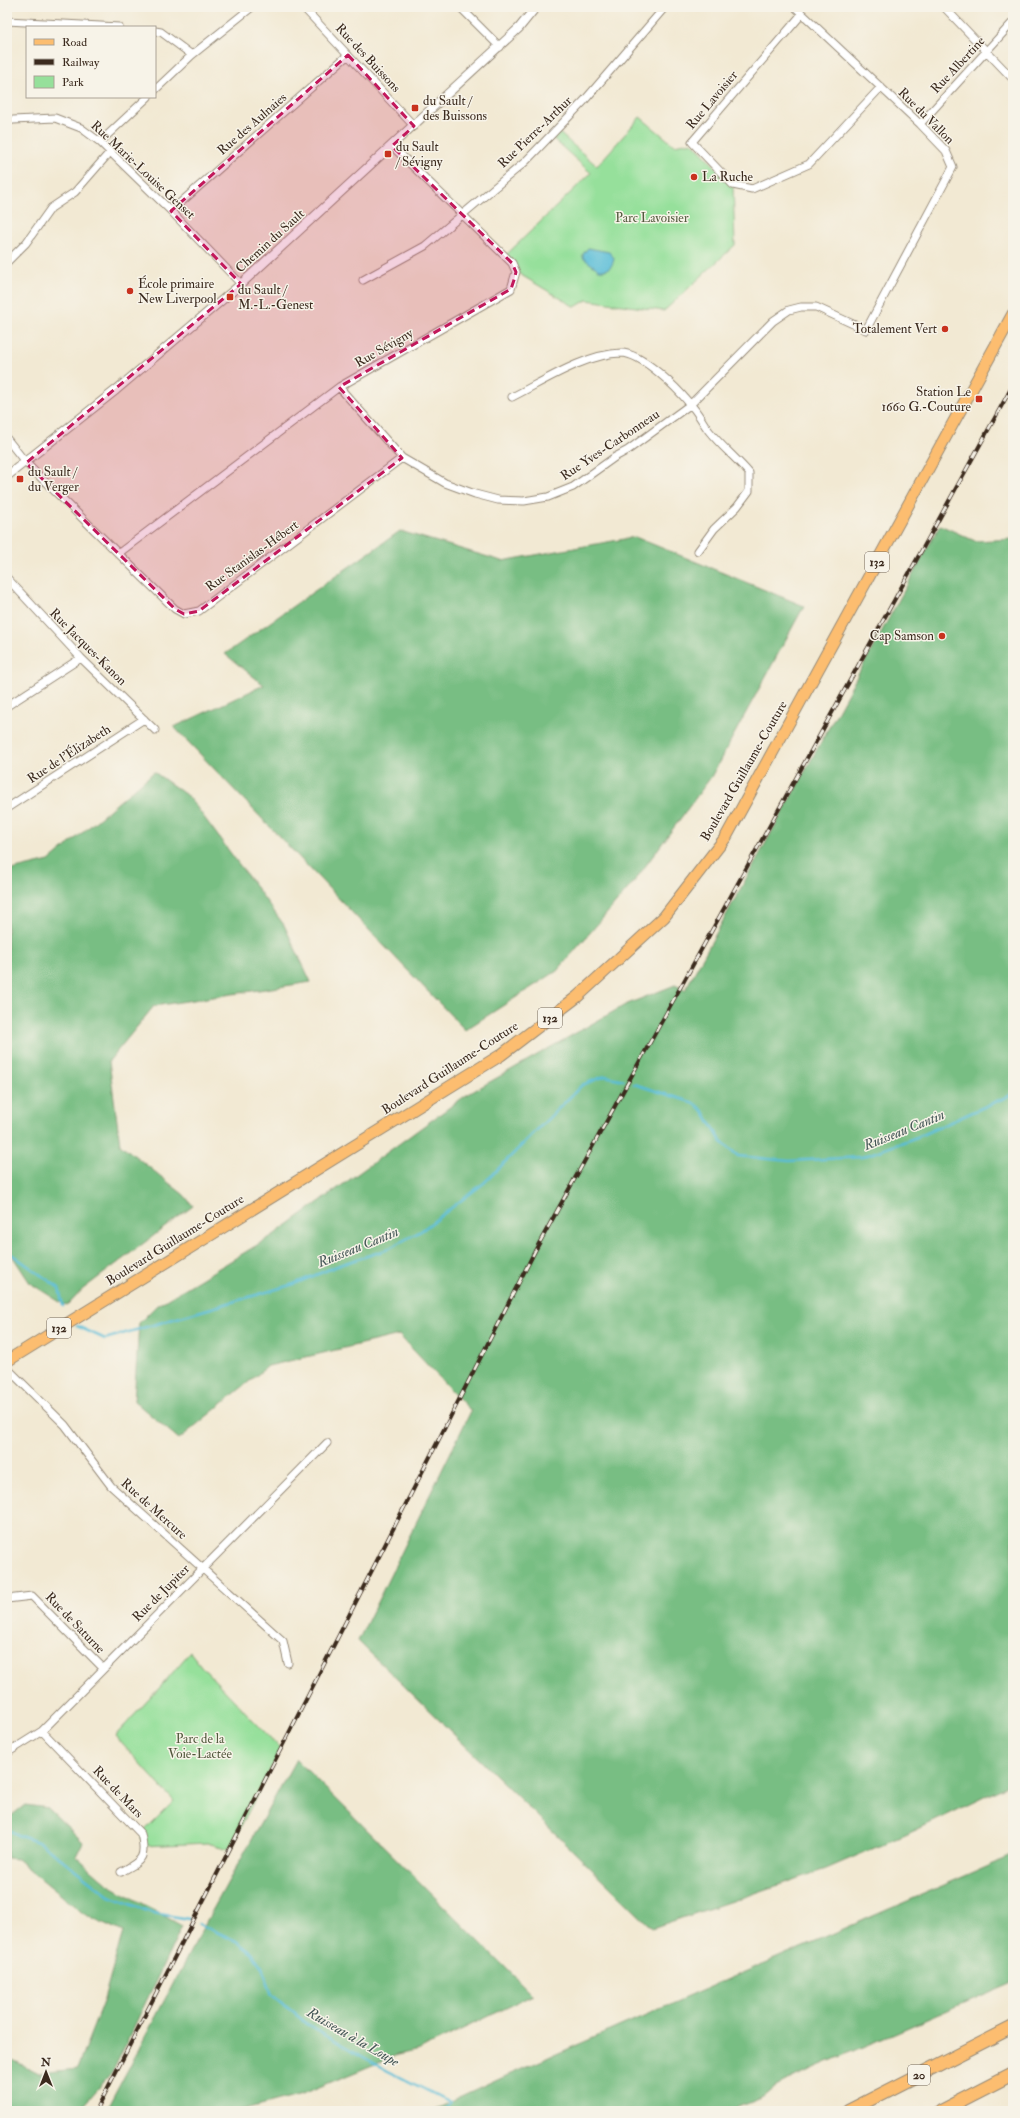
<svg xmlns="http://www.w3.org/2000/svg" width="1020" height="2118" font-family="'IM FELL Double Pica',serif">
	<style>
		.green { fill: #96e09b; stroke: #68855c }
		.forest { fill: #78be83; stroke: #5a7450 }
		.water { fill: #59bdd8; stroke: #4a747b }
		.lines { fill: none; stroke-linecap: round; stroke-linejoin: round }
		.stream { stroke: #59bdd8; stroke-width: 2.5 }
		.minor-casing { stroke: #968a78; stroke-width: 9 }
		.tertiary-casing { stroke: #968a78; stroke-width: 10 }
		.primary-casing { stroke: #968a78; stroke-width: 13 }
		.motorway-casing { stroke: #968a78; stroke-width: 14 }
		.minor { stroke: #fff; stroke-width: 7 }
		.tertiary { stroke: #fff; stroke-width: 8 }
		.primary { stroke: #fcbd6f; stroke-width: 11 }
		.motorway { stroke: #fcbd6f; stroke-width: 12 }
		.rail-casing { stroke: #3b2a1e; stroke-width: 4 }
		.rail { stroke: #f7f3e8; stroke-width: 2.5; stroke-dasharray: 8; stroke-linecap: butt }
		.marked { fill: #c2185b; fill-opacity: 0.2; stroke: #c2185b; stroke-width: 3; stroke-dasharray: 8 5; stroke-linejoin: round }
		.poi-dot { fill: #c8321e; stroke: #f7f3e8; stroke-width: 1.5 }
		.labels { text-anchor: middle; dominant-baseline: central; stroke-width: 3; stroke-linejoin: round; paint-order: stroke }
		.shield { fill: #f7f3e8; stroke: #73665b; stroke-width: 1 }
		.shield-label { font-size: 12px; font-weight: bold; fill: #3b2a1e }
		.street-label { font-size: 13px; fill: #3b2a1e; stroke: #f7f3e8 }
		.poi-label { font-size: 13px; fill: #3b2a1e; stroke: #f7f3e8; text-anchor: start }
		.park-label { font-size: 13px; fill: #52583d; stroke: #f7f3e8 }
		.water-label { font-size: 14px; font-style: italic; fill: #445656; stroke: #f7f3e8 }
	</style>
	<rect width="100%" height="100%" fill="#f7f3e8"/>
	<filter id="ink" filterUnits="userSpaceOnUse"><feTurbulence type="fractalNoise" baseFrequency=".025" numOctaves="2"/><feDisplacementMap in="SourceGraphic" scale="8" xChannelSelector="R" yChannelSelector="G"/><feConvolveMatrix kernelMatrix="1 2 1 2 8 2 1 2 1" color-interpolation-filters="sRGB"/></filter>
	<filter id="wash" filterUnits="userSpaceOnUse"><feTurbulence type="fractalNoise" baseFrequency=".012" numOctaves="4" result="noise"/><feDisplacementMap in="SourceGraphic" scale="16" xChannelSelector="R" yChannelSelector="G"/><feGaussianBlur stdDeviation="0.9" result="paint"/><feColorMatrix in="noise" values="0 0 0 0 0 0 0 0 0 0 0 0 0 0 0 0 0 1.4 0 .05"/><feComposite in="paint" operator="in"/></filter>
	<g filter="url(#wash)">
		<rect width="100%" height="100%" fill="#f2e9d3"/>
		<path class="green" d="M 640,117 L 674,145 L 692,142 L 733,185 L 735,245 L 664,311 L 587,300 L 575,307 L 516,272 L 505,256 L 591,173 L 550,136 L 556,130 L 597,166 Z
			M 190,1652 L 201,1666 L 281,1749 L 229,1849 L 207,1843 L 144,1846 L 141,1834 L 174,1801 L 115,1736 L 163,1684 Z"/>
		<path class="forest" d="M 940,525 L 975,541 L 1013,539 L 1013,1783 L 916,1830 L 826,1869 L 652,1928 L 358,1641 L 471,1411 L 399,1335 L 268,1366 L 179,1439 L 134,1401 L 139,1323 L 156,1306 L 272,1236 L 465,1096 L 625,1005 L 675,985 L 685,990 Z
			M 400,531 L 502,561 L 635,537 L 804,606 L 711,777 L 633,883 L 557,971 L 465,1030 L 174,727 L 264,685 L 225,654 Z
			M 154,772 L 189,797 L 284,925 L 311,982 L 154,1006 L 109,1061 L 120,1144 L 184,1195 L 193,1206 L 83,1289 L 68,1305 L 63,1304 L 30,1283 L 11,1254 L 7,1253 L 7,871 L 49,861 Z
			M 296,1759 L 533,1995 L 419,2050 L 397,2055 L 302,2094 L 238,2111 L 106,2111 L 201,1931 Z
			M 25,1805 L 48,1808 L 83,1842 L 76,1856 L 109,1885 L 182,1926 L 112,2073 L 78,2111 L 25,2111 L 7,2106 L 7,2060 L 11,2059 L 39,2073 L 77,2069 L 103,2002 L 123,1932 L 84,1914 L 17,1859 L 7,1858 L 7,1819 Z
			M 1013,1855 L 1013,1982 L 802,2073 L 777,2086 L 764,2097 L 729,2111 L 431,2111 L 506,2076 Z"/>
		<path class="water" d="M 588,248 L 609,252 L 614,258 C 613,267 608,271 599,270 L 583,258 L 583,254 Z"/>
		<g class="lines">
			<path class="stream" d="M 634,1084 L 694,1103 L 704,1112 L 721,1141 L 738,1156 L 789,1161 L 862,1157 L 917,1137 L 1013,1094
				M 7,1251 L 59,1288 L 63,1306
				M 77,1326 L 105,1339 L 294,1284 L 342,1264 L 386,1250 L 421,1231 L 484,1183 L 582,1085 L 605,1076 L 624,1080
				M 7,1829 L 20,1836 L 41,1843 L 109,1896 L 153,1913 L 189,1919
				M 199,1924 L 236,1941 L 252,1953 L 262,1967 L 272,1995 L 311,2027 L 388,2071 L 450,2102 L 444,2111"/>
		</g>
	</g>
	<g filter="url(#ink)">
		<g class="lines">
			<defs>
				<path id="minor" d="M 303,7 L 414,126
					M 460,7 L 500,47
					M 944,7 L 1013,79
					M 802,14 L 692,142 L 733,185 L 752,189 L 809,164 L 881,87
					M 7,21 L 119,27
					M 155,31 L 161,32 L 192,55
					M 155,90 L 192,55 L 252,7
					M 7,122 L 13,120 L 55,118 L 81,128 L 100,142 L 171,211 L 241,284
					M 920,124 L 1013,22
					M 100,142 L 148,97
					M 171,211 L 348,55
					M 7,262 L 26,243 L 51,208 L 75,192 L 110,152
					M 363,280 L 425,246 L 525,162 L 584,101 L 665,7
					M 339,387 L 402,458 L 445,483 L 475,494 L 498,500 L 524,501 L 548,497 L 573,487 L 615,457 L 628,450 L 691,404 L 773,321 L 789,310 L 801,307 L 816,307 L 866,330 L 953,167 L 946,151 L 920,124 L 795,7
					M 512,397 C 544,381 585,354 621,353 C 642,353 677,388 690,404 C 698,412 702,422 709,431 C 721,446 736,458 749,473 L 749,491 L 737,507 L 714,529 L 698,551
					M 7,439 L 26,463 L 175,609 L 184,614 L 199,611 L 402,458
					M 119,553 L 339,387 L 511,289 L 516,272 L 512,263 L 392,146
					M 7,578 L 81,658 L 155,730
					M 7,706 L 81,658
					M 7,808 L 144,719
					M 7,1368 L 65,1425 L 111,1486 L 283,1641 L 288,1663
					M 7,1599 L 32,1596 L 103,1668
					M 42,1731 L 141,1834 C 147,1859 141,1861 121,1872
					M 7,1753 L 42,1731 L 327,1443"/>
				<path id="tertiary" d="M 7,476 L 116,390 L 241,284 L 519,28 L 536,7"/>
				<path id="primary" d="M 7,1361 L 501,1055 L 577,997 L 664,917 L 726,837 L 1013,314"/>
				<path id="motorway" d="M 848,2111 L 1013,2027
					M 941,2111 L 1013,2074"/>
			</defs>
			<use href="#minor" class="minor-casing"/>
			<use href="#tertiary" class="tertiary-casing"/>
			<use href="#primary" class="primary-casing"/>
			<use href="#motorway" class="motorway-casing"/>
			<use href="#minor" class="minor"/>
			<use href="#tertiary" class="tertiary"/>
			<use href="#primary" class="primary"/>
			<use href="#motorway" class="motorway"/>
			<defs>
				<path id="rail" d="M 96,2111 L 536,1249 L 1013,385"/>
			</defs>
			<use href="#rail" class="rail-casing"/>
			<use href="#rail" class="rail"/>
		</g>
	</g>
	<path class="marked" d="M 348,55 L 414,126 L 392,146 L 512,263 L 516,272 L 514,280 L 511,289 L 339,387 L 402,458 L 199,611 L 184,614 L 175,609 L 26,463 L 241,284 L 171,211 Z"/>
	<g class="poi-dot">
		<rect x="411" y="104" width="8" height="8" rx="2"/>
		<rect x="384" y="150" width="8" height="8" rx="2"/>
		<circle cx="694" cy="177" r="4"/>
		<circle cx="130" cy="291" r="4"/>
		<rect x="226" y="293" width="8" height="8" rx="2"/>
		<circle cx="945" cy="329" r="4"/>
		<rect x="975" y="395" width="8" height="8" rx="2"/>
		<rect x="16" y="475" width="8" height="8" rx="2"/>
		<circle cx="942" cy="636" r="4"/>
	</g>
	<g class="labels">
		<g class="shield">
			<rect x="865" y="552" width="24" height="20" rx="3"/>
			<rect x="538" y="1008" width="24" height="20" rx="3"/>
			<rect x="47" y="1318" width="24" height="20" rx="3"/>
			<rect x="908" y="2065" width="22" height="20" rx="3"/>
		</g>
		<g class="shield-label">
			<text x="877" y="562">132</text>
			<text x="550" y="1018">132</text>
			<text x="59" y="1328">132</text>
			<text x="919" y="2075">20</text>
		</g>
		<g class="street-label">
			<text transform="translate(368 58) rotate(47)">Rue des Buissons</text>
			<text transform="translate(958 65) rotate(-47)">Rue Albertine</text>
			<text transform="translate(712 100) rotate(-50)">Rue Lavoisier</text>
			<text transform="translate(926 116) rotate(45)">Rue du Vallon</text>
			<text transform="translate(252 124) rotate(-41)">Rue des Aulnaies</text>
			<text transform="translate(535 132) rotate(-44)">Rue Pierre-Arthur</text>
			<text transform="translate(143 170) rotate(43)">Rue Marie-Louise Genset</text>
			<text transform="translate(270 241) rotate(-42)">Chemin du Sault</text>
			<text transform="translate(384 348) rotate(-30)">Rue Sévigny</text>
			<text transform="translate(610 445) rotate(-34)">Rue Yves-Carbonneau</text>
			<text transform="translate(252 556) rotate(-36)">Rue Stanislas-Hébert</text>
			<text transform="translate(88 647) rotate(45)">Rue Jacques-Kanon</text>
			<text transform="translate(69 754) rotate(-33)">Rue de l'Élizabeth</text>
			<text transform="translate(744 771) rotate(-60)">Boulevard Guillaume-Couture</text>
			<text transform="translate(450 1068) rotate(-33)">Boulevard Guillaume-Couture</text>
			<text transform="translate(175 1240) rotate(-32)">Boulevard Guillaume-Couture</text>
			<text transform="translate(154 1509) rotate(42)">Rue de Mercure</text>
			<text transform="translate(161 1593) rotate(-45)">Rue de Jupiter</text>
			<text transform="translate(75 1623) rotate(46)">Rue de Saturne</text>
			<text transform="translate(118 1792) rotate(46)">Rue de Mars</text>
		</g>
		<g class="poi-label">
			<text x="423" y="101">du Sault /<tspan x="423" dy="15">des Buissons</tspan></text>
			<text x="396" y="147">du Sault<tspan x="396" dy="15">/ Sévigny</tspan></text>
			<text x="702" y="177">La Ruche</text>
			<text x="138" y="284">École primaire<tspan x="138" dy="15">New Liverpool</tspan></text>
			<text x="238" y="290">du Sault /<tspan x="238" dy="15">M.-L.-Genest</tspan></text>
			<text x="937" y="329" text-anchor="end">Totalement Vert</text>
			<text x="971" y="392" text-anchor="end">Station Le<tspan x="971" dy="15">1660 G.-Couture</tspan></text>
			<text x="28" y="472">du Sault /<tspan x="28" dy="15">du Verger</tspan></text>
			<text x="934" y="636" text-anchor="end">Cap Samson</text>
		</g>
		<g class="park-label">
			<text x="652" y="218">Parc Lavoisier</text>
			<text x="200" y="1739">Parc de la<tspan x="200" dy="15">Voie-Lactée</tspan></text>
		</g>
		<g class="water-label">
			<text transform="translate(904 1130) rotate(-22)">Ruisseau Cantin</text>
			<text transform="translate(358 1247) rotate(-22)">Ruisseau Cantin</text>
			<text transform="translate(353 2037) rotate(30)">Ruisseau à la Loupe</text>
		</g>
	</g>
	<rect width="1020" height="2118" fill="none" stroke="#f7f3e8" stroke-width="24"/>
	<rect x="26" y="26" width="130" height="72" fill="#f7f3e8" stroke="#aca397"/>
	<rect x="34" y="39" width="20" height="6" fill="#fcbd6f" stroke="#aca397"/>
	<text x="62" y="46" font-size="12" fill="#3b2a1e">Road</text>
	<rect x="34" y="59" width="20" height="6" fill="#3b2a1e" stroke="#aca397"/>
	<text x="62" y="66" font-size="12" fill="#3b2a1e">Railway</text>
	<rect x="34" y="76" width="20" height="12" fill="#96e09b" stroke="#aca397"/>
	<text x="62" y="86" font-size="12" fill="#3b2a1e">Park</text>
	<g transform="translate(46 2072)" stroke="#f7f3e8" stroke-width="3" paint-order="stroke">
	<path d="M0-3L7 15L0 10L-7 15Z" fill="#3b2a1e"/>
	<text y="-6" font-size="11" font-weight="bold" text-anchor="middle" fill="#3b2a1e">N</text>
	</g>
</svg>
